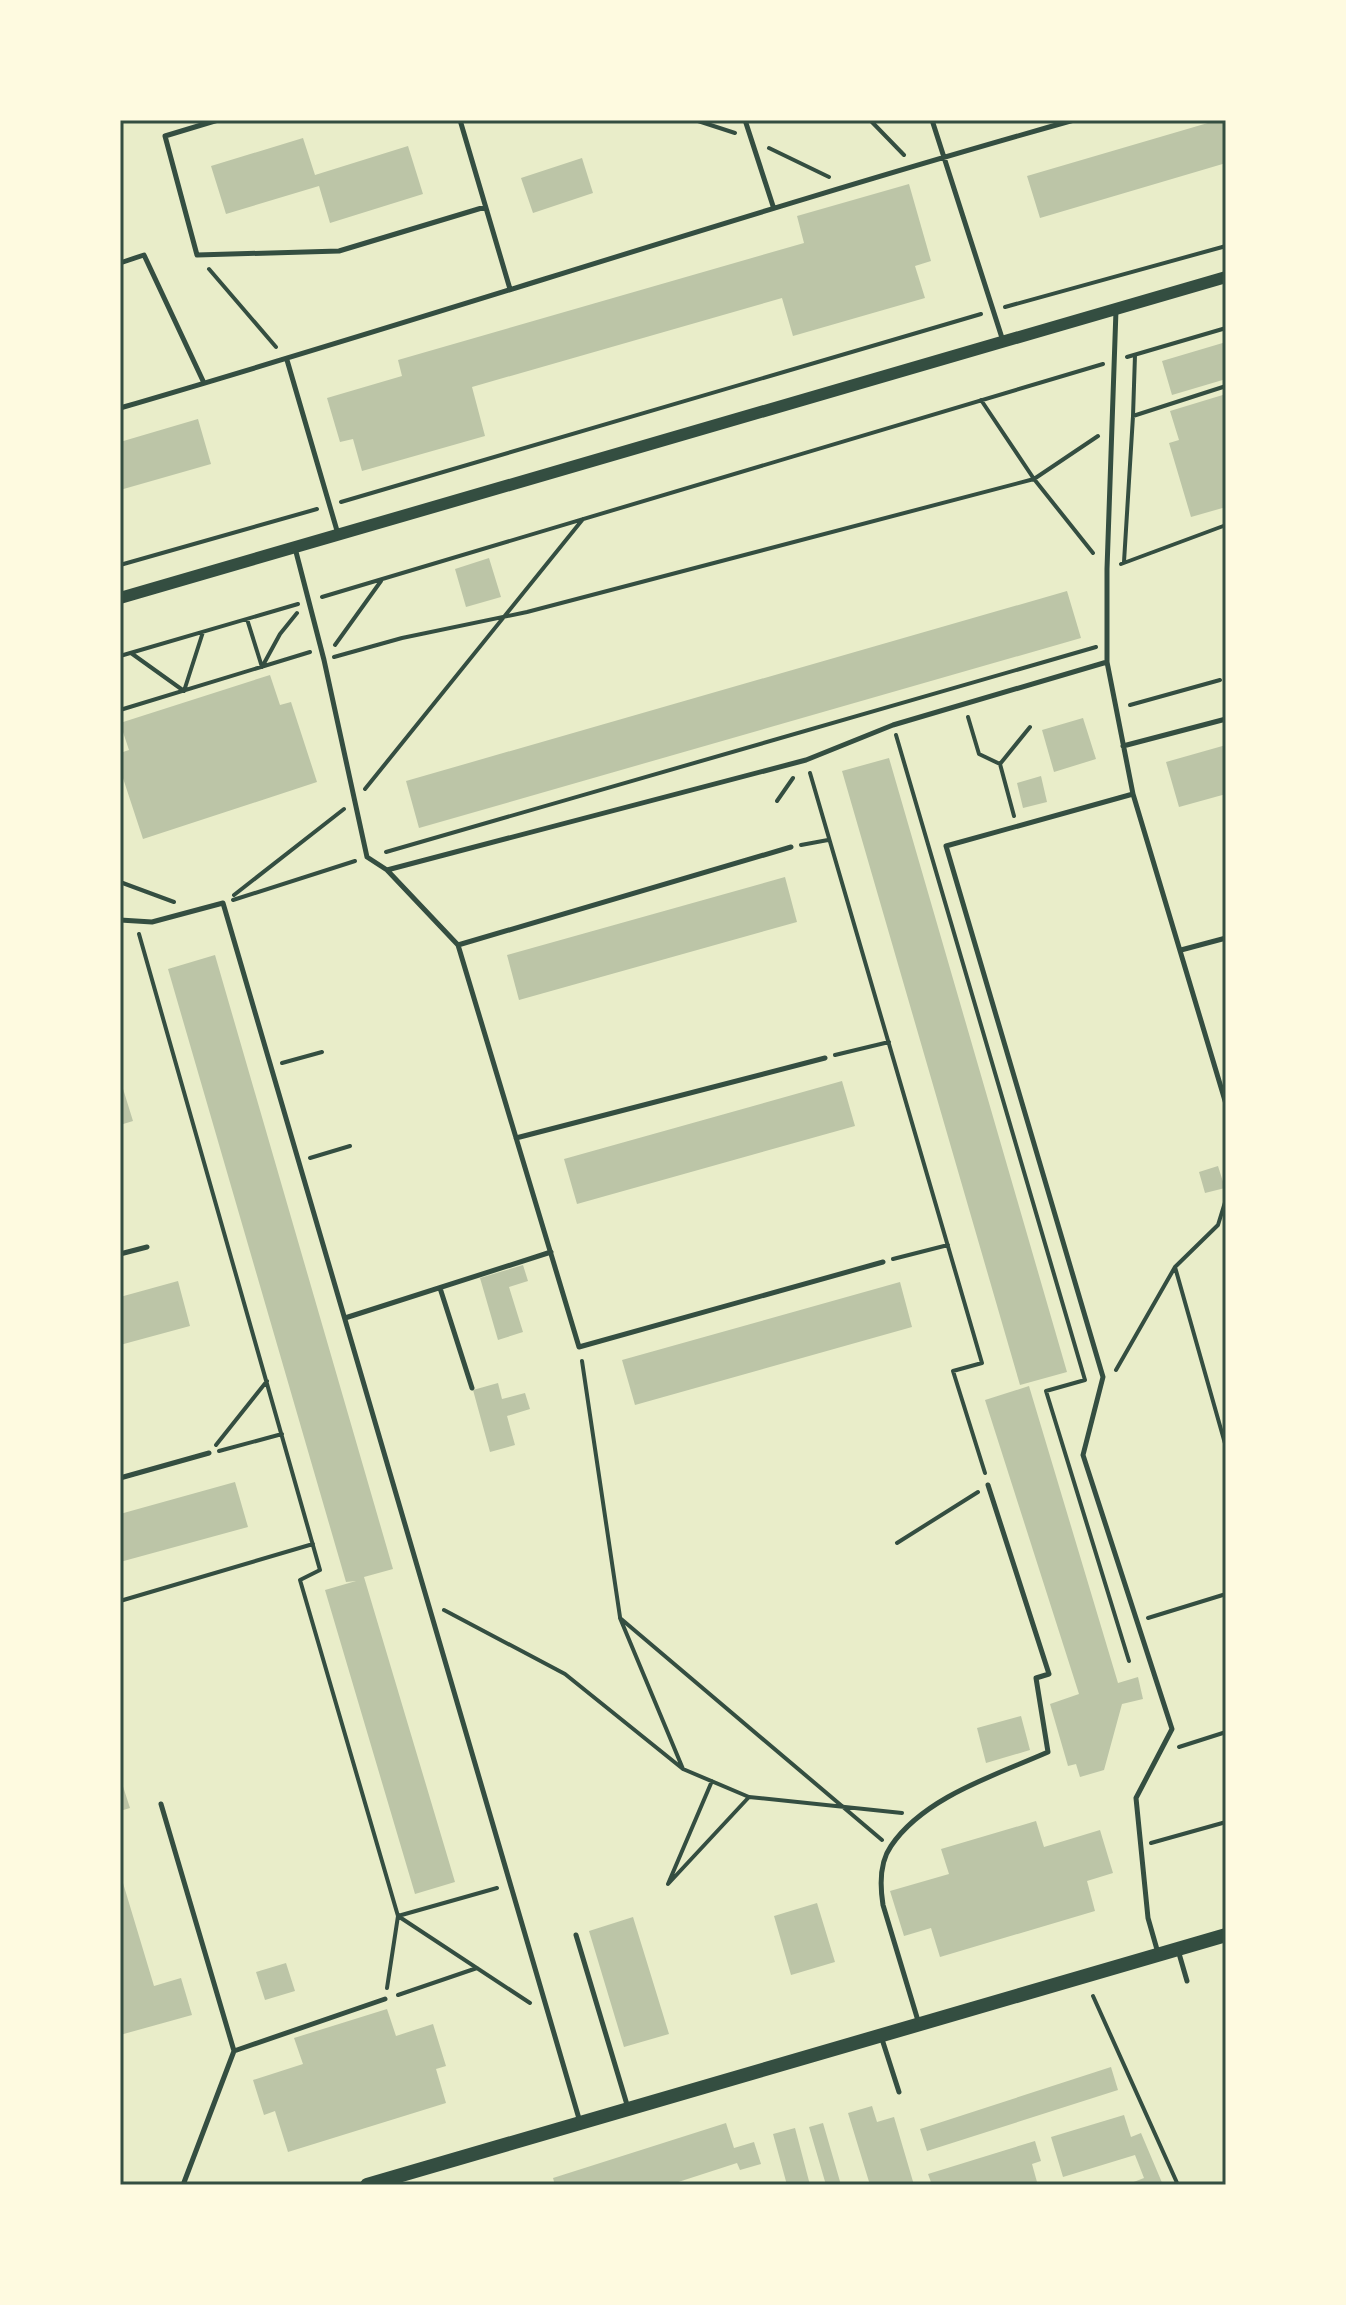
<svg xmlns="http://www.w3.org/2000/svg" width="1346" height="2305" font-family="'Noto Serif',serif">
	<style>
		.building { fill: #bcc5a7 }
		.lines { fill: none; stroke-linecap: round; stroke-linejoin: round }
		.path { stroke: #344e41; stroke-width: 4 }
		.service { stroke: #344e41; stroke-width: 5 }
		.tertiary { stroke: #344e41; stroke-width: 12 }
		.secondary { stroke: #344e41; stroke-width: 14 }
		.neatline { fill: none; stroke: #344e41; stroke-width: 3 }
	</style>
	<rect width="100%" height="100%" fill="#e9edc9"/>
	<path class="building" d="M 1218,120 L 1226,120 L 1226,163 L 1040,218 L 1027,176 Z
		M 303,138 L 315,175 L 408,146 L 423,194 L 330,223 L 319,186 L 226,214 L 211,166 Z
		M 582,158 L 593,193 L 533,213 L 521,178 Z
		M 909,184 L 931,261 L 915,266 L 925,298 L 793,336 L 782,298 L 472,387 L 485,436 L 362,471 L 353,439 L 340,442 L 327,398 L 402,376 L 398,360 L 804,243 L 797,216 Z
		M 1226,342 L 1226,379 L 1172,395 L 1162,361 Z
		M 1226,394 L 1226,507 L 1191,517 L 1169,443 L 1179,440 L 1170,411 Z
		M 198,419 L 211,464 L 120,490 L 120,442 Z
		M 489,558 L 501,597 L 466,607 L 455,569 Z
		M 1067,591 L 1081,638 L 419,828 L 406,781 Z
		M 270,675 L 280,705 L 291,702 L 317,782 L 143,839 L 120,769 L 120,753 L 129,750 L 120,723 Z
		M 1083,718 L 1096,759 L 1054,772 L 1042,730 Z
		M 1226,745 L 1226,794 L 1179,807 L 1166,762 Z
		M 889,758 L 1067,1372 L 1020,1385 L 842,771 Z
		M 1041,776 L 1047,802 L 1023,808 L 1017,783 Z
		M 785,877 L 797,922 L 519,1000 L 507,955 Z
		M 215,955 L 393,1569 L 364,1577 L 455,1882 L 415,1894 L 325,1590 L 356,1581 L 346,1582 L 168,969 Z
		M 120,1079 L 133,1121 L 120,1125 Z
		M 842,1081 L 855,1126 L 577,1204 L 564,1159 Z
		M 1218,1166 L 1225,1188 L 1205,1193 L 1199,1172 Z
		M 523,1265 L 528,1281 L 509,1287 L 523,1332 L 498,1340 L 480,1278 Z
		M 178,1281 L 190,1326 L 120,1345 L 120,1297 Z
		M 900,1282 L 912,1327 L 635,1405 L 622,1360 Z
		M 498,1383 L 502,1399 L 525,1393 L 530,1409 L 507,1416 L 515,1445 L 490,1452 L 473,1390 Z
		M 1029,1386 L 1118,1683 L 1138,1677 L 1143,1699 L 1122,1704 L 1104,1770 L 1080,1777 L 1076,1764 L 1068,1766 L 1050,1704 L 1079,1694 L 985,1400 Z
		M 235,1482 L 248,1527 L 120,1562 L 120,1514 Z
		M 1021,1716 L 1030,1750 L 986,1763 L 977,1728 Z
		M 120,1777 L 130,1808 L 120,1811 Z
		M 1036,1821 L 1044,1847 L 1100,1830 L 1113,1873 L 1087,1881 L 1095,1911 L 940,1957 L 931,1928 L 904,1936 L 890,1891 L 949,1874 L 941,1849 Z
		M 120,1873 L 154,1986 L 181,1978 L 192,2015 L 120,2035 Z
		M 817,1903 L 835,1962 L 791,1975 L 774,1916 Z
		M 633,1917 L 669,2034 L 624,2047 L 589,1931 Z
		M 286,1963 L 295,1991 L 265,2000 L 256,1972 Z
		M 387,2009 L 396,2036 L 433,2024 L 446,2066 L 436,2069 L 446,2103 L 288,2152 L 275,2111 L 264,2115 L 253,2080 L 303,2064 L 294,2038 Z
		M 1111,2067 L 1118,2090 L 927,2151 L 920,2129 Z
		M 872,2106 L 877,2122 L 894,2117 L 914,2185 L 870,2185 L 848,2113 Z
		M 1124,2115 L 1131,2137 L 1141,2133 L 1163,2185 L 1126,2185 L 1144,2178 L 1135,2155 L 1063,2177 L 1051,2137 Z
		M 726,2123 L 734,2148 L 754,2142 L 761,2164 L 740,2170 L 737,2163 L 669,2185 L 555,2185 L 553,2178 Z
		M 823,2123 L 841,2185 L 826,2185 L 809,2127 Z
		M 795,2128 L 810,2185 L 787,2185 L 773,2134 Z
		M 1035,2141 L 1041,2161 L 1032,2164 L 1037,2182 L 932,2185 L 928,2174 Z"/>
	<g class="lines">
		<path class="path" d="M 695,120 L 735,133
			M 870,120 L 904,155
			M 769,148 L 829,177
			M 209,269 L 276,347
			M 1005,307 L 1226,246
			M 1135,355 L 1133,416 L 1226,386
			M 1127,357 L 1226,328
			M 981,400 L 1034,479 L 1093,553
			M 341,502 L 981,314
			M 1124,562 L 1133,416
			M 1121,564 L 1226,525
			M 120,565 L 317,509
			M 322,597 L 1103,364
			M 247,619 L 262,667 L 280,634 L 297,613
			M 335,645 L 381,581
			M 131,653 L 184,691 L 203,632
			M 120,656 L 298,604
			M 334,657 L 402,638 L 527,612 L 1034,479 L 1098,436
			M 1130,705 L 1220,680
			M 120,710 L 310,652
			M 968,717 L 979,754 L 1000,764
			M 896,735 L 1085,1380 L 1046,1391 L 1129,1661
			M 810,773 L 982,1363 L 953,1371 L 985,1473
			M 365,789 L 583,519
			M 777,801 L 793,778
			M 1014,816 L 1000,764 L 1030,727
			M 801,845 L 828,840
			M 386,852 L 1096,647
			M 120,882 L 174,902
			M 234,895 L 344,809
			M 233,900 L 355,861
			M 139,934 L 320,1570 L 300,1580 L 398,1916 L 530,2003
			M 835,1055 L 889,1042
			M 282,1063 L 322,1052
			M 310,1158 L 350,1146
			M 893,1259 L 948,1245
			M 1175,1267 L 1226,1447
			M 582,1361 L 620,1617
			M 1116,1370 L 1175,1267 L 1218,1225 L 1226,1199
			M 216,1445 L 267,1381
			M 219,1451 L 282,1434
			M 897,1543 L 978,1492
			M 120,1601 L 313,1544
			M 444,1610 L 565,1674 L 683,1769 L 620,1618 L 882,1840
			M 1148,1618 L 1226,1594
			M 1179,1747 L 1226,1732
			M 683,1769 L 749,1797 L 902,1813
			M 712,1781 L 668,1884 L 749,1797
			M 1151,1843 L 1226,1822
			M 387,1988 L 398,1916 L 497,1888
			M 398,1995 L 477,1968
			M 1093,1996 L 1178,2185"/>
		<path class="service" d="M 218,120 L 165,136 L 197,255 L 339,251 L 485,207
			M 460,120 L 510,289
			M 745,120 L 773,206
			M 932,120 L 1003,341
			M 120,263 L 144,255 L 204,383
			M 1116,310 L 1107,569 L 1107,662 L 1133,794 L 946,846 L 1103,1377 L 1083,1455 L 1172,1729 L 1136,1798 L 1148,1918 L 1158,1953
			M 287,360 L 338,534
			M 120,408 C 439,315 754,210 1074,120
			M 295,548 L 324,660 L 367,857 L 387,870 L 806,760 L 893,725 L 1107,662
			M 1123,746 L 1226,719
			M 1133,794 L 1226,1104
			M 387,870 L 458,945 L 791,847
			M 120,920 L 152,922 L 223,903 L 580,2122
			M 458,945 L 579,1347 L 883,1262
			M 1181,950 L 1226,938
			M 516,1138 L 825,1058
			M 120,1254 L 147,1247
			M 440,1288 L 472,1388
			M 345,1318 L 551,1252
			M 120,1478 L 209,1453
			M 161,1804 L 234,2051 L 183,2185
			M 576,1935 L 628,2108
			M 1178,1950 L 1187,1981
			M 919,2024 L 883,1905 C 880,1886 879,1863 891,1846 C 924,1797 996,1775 1048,1752 L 1036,1678 L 1049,1674 L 988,1485
			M 881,2036 L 899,2092
			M 234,2051 L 385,1999"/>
		<path class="tertiary" d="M 120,598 L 1226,277"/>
		<path class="secondary" d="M 367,2185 L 1226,1935"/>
	</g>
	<rect width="1346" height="2305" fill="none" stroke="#fefae0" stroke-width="244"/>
	<rect x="122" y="122" width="1102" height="2061" class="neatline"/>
</svg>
